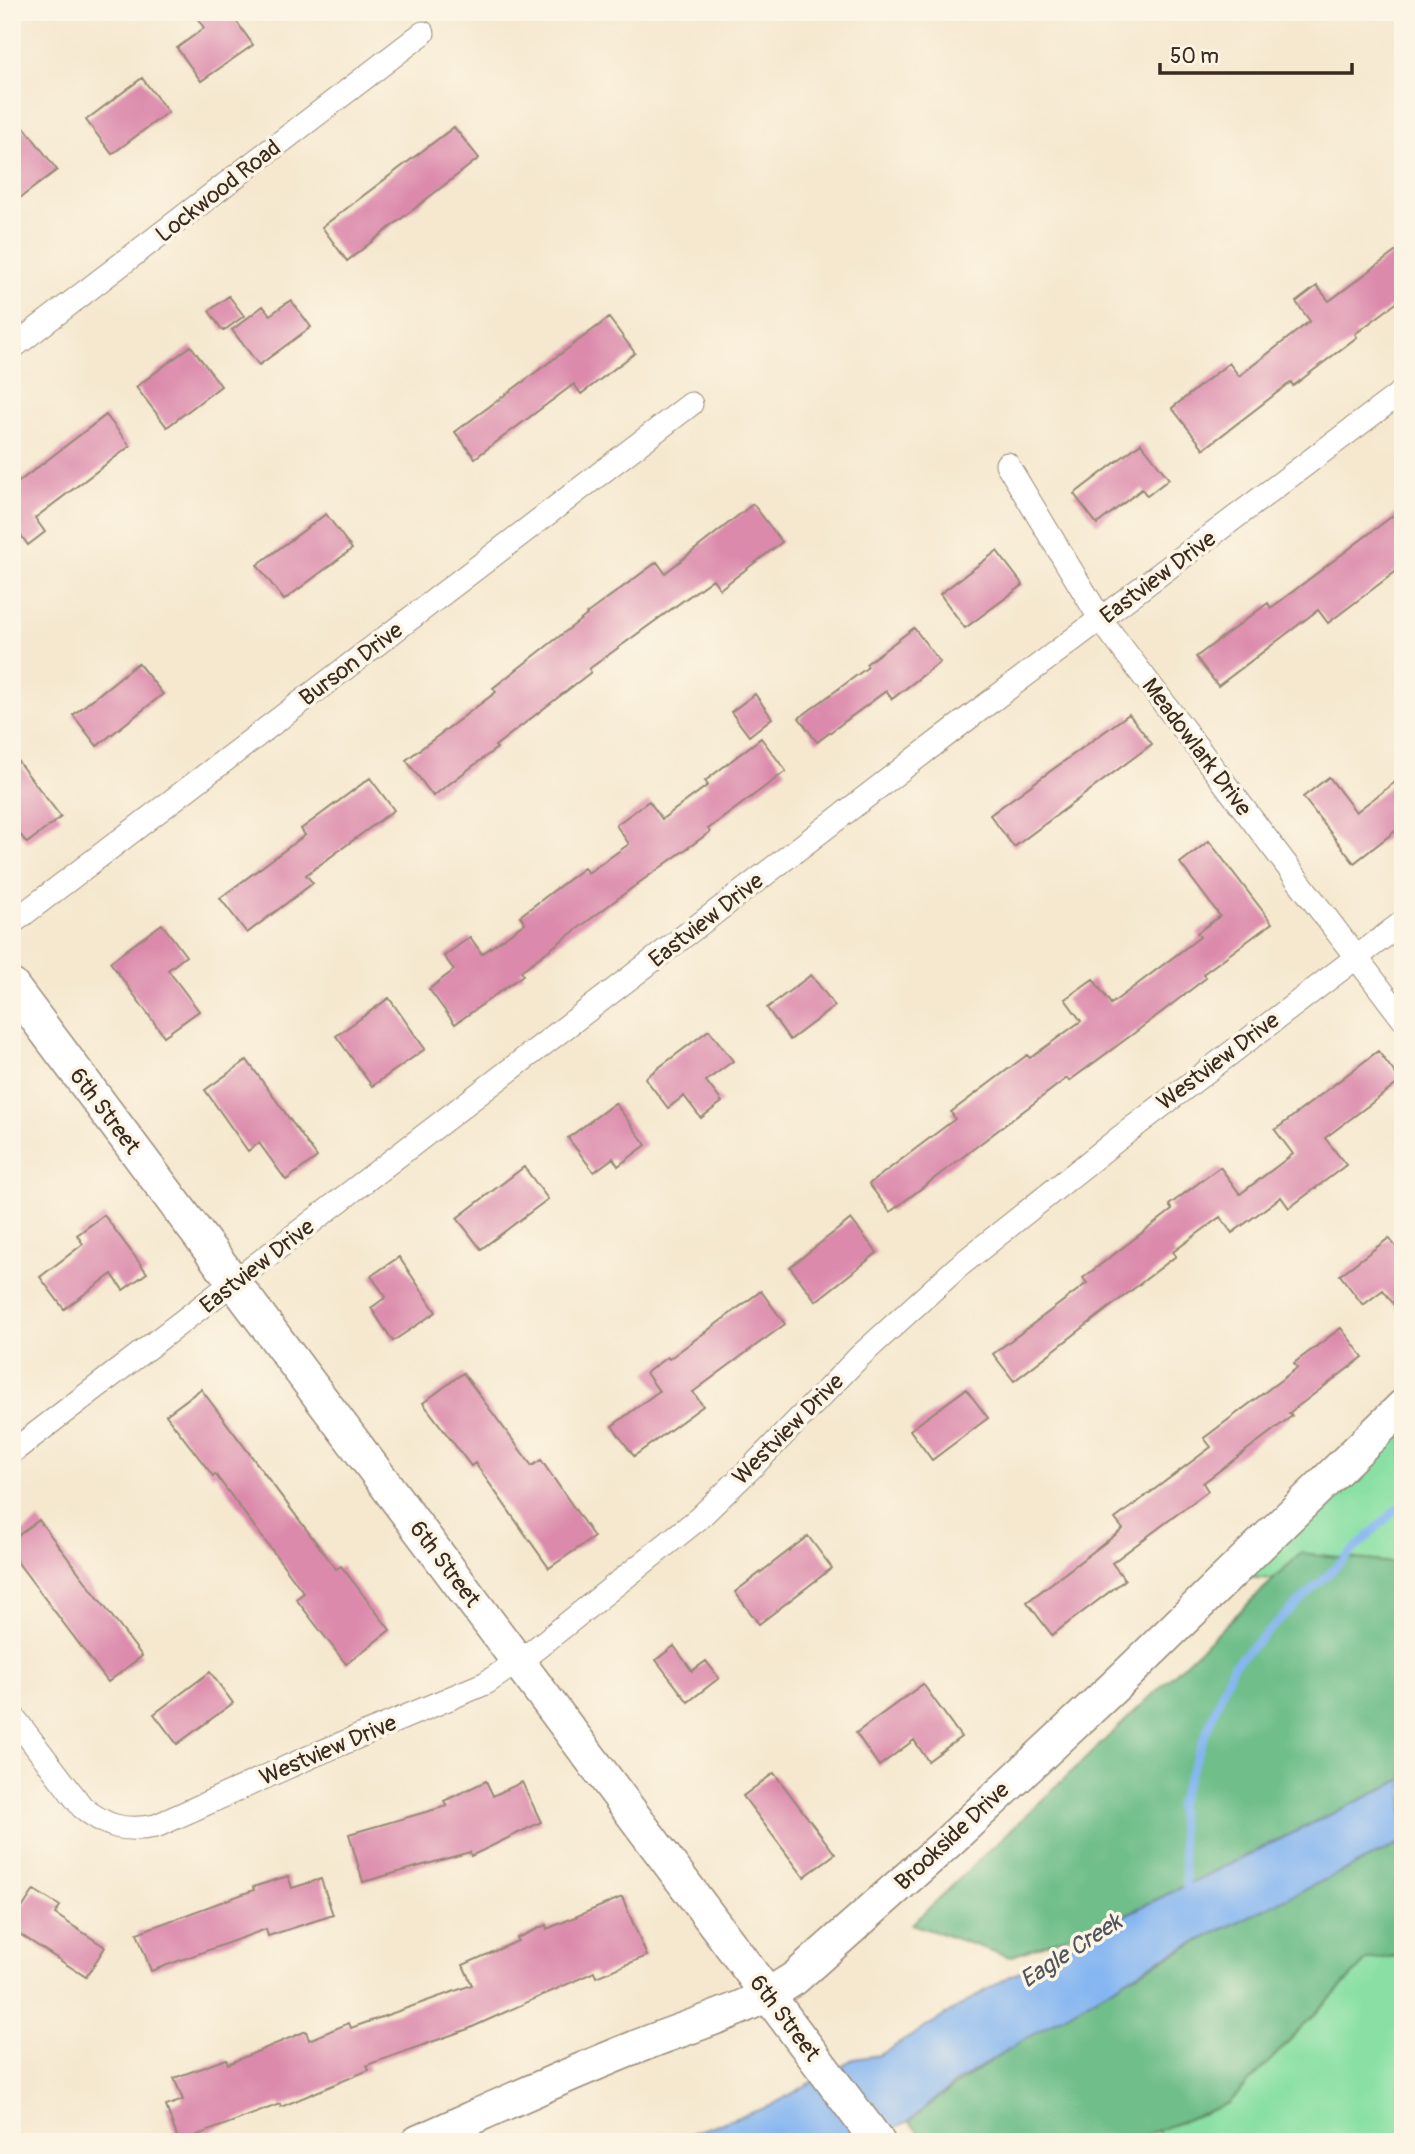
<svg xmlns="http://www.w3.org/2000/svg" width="1415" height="2154" font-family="Pangolin,sans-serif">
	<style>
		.green { fill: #8ae0a4; stroke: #628561; stroke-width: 2 }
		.forest { fill: #6fbe8a; stroke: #557454; stroke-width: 2 }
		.water { fill: #85b6f1; stroke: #607088; stroke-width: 2 }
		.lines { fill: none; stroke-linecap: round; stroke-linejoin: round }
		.stream { stroke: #85b6f1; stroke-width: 8 }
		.building { fill: #dc8aac }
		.street-casing { stroke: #988976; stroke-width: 25 }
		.secondary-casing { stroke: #988976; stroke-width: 36 }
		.street { stroke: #fff; stroke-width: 23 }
		.secondary { stroke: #fff; stroke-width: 33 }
		.labels { text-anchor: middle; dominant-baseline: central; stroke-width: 7; stroke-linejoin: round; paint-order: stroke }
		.street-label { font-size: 23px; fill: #3b2a1e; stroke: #fcf5e5 }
		.water-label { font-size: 24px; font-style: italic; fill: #51545d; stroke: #fcf5e5 }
	</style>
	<rect width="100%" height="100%" fill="#fcf5e5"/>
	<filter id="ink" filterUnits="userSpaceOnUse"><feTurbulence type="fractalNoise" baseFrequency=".0143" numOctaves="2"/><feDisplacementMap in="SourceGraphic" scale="14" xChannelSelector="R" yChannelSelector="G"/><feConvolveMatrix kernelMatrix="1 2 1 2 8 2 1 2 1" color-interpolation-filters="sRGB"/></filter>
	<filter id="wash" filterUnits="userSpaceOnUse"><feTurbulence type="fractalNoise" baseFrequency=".00686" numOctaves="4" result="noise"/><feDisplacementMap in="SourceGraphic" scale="28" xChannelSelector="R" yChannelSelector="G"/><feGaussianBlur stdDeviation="1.57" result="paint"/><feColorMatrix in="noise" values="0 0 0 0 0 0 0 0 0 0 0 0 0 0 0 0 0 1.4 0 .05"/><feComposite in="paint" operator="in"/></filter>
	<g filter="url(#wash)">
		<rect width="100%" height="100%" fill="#f5e8cf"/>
		<path class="green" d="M 1403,1406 L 1403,1587 L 1228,1576 Z
			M 1403,1955 L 1403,2142 L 1165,2142 L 1157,2131 L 1229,2103 L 1367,1960 Z"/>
		<path class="forest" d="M 1301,1553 L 1403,1564 L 1403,1779 L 1123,1916 L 1010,1957 L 912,1924 Z
			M 1403,1842 L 1403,1955 L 1367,1960 L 1229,2103 L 1129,2142 L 926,2142 L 909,2121 C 1057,2002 1233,1924 1403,1842 Z"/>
		<path class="water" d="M 1403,1779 L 1403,1842 L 1161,1959 L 1025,2039 L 958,2081 L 909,2121 L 866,2142 L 667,2142 L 770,2106 L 853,2059 L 880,2055 L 1003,1980 L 1123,1916 Z"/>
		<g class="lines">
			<path class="stream" d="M 1187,1892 L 1178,1804 L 1233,1665 L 1403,1503"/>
		</g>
		<g id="blocks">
			<path class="building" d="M 193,12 L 230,12 L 253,45 L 201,81 L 177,48 L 204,28 Z
				M 142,78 L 168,112 L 112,154 L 86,120 Z
				M 454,127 L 479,158 L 347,261 L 322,227 Z
				M 25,128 L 57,170 L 12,204 L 12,138 Z
				M 1403,246 L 1403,298 L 1355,334 L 1357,337 L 1293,386 L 1291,382 L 1204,449 L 1172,408 L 1229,363 L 1239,376 L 1310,321 L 1296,302 L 1317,286 L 1329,301 Z
				M 229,296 L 244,316 L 223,331 L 209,311 Z
				M 291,300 L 311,327 L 259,365 L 232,330 L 263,306 L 270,315 Z
				M 609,318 L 635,353 L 581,394 L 574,384 L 475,458 L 455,432 Z
				M 191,346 L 221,386 L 167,427 L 136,387 Z
				M 106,415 L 130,446 L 35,518 L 45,532 L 28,545 L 18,531 L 12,535 L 12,487 Z
				M 1141,443 L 1169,479 L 1147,496 L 1142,489 L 1097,524 L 1074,494 Z
				M 753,504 L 782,542 L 720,589 L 713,579 L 589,669 L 591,672 L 495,746 L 497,748 L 433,796 L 406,760 L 496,692 L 493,688 L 587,615 L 586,614 L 657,562 L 665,573 Z
				M 1403,508 L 1403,566 L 1328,623 L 1318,610 L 1218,686 L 1196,657 L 1268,603 L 1271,608 Z
				M 326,514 L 352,549 L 284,600 L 257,565 Z
				M 997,551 L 1023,585 L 965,628 L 940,594 Z
				M 914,628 L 940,662 L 892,699 L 886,691 L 817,742 L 799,718 L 868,667 L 866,664 Z
				M 138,663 L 163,694 L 97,746 L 73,715 Z
				M 755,694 L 772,718 L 749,736 L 731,712 Z
				M 1129,714 L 1152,744 L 1014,847 L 990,815 Z
				M 761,738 L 786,771 L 708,829 L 710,832 L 640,882 L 521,971 L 523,975 L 455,1024 L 429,989 L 454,970 L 444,956 L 470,937 L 482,954 L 525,923 L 520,916 L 584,868 L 588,873 L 629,844 L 616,825 L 649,801 L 662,819 L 708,785 L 705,781 Z
				M 12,754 L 61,817 L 27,843 L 12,824 Z
				M 1403,776 L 1403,825 L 1354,863 L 1303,797 L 1329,777 L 1356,812 Z
				M 370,778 L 394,810 L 306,875 L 313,883 L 247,933 L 220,898 L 305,835 L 301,829 Z
				M 1209,841 L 1272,923 L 1203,974 L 1206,978 L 1133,1034 L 1069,1081 L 1067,1078 L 890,1212 L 869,1184 L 955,1119 L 951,1112 L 1027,1055 L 1030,1058 L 1081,1021 L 1065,999 L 1093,979 L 1111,1004 L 1200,937 L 1197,933 L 1220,916 L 1180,863 Z
				M 162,924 L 186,956 L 168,970 L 199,1011 L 164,1036 L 110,962 Z
				M 811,975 L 835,1006 L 790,1040 L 767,1008 Z
				M 389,998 L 425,1049 L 372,1086 L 336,1036 Z
				M 709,1030 L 733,1061 L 706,1081 L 722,1102 L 701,1118 L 684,1096 L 668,1108 L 645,1078 Z
				M 1378,1051 L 1401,1081 L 1325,1138 L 1346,1165 L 1289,1208 L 1281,1197 L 1232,1233 L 1220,1217 L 1173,1252 L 1176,1256 L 1014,1381 L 993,1354 L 1087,1283 L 1083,1278 L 1172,1210 L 1169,1205 L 1220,1167 L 1240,1194 L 1293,1154 L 1275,1130 Z
				M 247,1060 L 317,1157 L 286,1180 L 259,1143 L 248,1151 L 205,1090 Z
				M 615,1103 L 646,1145 L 618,1166 L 613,1158 L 594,1172 L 568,1138 Z
				M 524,1167 L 548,1199 L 481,1249 L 457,1218 Z
				M 104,1215 L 147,1273 L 123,1290 L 112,1274 L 64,1309 L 40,1277 L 83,1244 L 77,1235 Z
				M 851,1219 L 877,1253 L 816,1301 L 790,1267 Z
				M 1389,1238 L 1403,1256 L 1403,1317 L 1383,1290 L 1363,1305 L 1340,1275 Z
				M 399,1257 L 436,1312 L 393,1341 L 371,1308 L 386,1297 L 371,1276 Z
				M 761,1291 L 785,1324 L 693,1392 L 703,1406 L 634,1456 L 612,1426 L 659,1391 L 646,1373 L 667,1357 L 669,1359 Z
				M 1341,1328 L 1363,1357 L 1289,1413 L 1292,1416 L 1203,1483 L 1208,1491 L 1112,1563 L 1125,1580 L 1052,1635 L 1027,1602 L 1123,1529 L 1115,1519 L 1211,1447 L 1204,1438 L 1297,1368 L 1294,1363 Z
				M 463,1373 L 532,1466 L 541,1460 L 594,1537 L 549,1568 L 475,1463 L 471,1466 L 423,1403 Z
				M 201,1389 L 336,1569 L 341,1566 L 390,1630 L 346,1664 L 296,1599 L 304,1593 L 215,1474 L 213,1476 L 166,1415 Z
				M 966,1389 L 988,1418 L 932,1460 L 910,1430 Z
				M 39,1520 L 142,1656 L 108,1682 L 12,1555 L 12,1540 Z
				M 808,1536 L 832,1568 L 759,1624 L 735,1592 Z
				M 674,1646 L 692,1671 L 706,1661 L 719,1678 L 688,1702 L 656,1660 Z
				M 210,1672 L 233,1703 L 177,1744 L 154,1714 Z
				M 923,1684 L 961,1737 L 928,1761 L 914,1740 L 879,1766 L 856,1733 Z
				M 774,1773 L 835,1854 L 804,1877 L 743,1796 Z
				M 486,1781 L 493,1796 L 522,1782 L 541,1822 L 471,1856 L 470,1852 L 363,1882 L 349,1834 L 447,1806 L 444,1801 Z
				M 288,1876 L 292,1888 L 321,1879 L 333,1915 L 268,1936 L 266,1929 L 151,1971 L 137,1933 L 254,1890 L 253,1887 Z
				M 34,1890 L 60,1906 L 55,1914 L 105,1947 L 86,1977 L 12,1929 L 12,1923 Z
				M 622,1897 L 647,1956 L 596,1977 L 594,1972 L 468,2029 L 367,2065 L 369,2070 L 281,2107 L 280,2104 L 179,2142 L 166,2106 L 183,2100 L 174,2078 L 226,2059 L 228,2064 L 306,2031 L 309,2040 L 349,2023 L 351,2028 L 472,1985 L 463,1965 L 518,1941 L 517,1938 L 546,1925 L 547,1929 Z"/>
		</g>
	</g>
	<g filter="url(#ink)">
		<use href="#blocks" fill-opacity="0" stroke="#988976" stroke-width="2"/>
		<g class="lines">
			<defs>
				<path id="street" d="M 12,348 L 423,33
					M 1007,464 L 1101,620 L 1403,1019
					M 12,923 L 691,404
					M 12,1452 L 966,720 L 1403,391
					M 12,1715 L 82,1807 C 106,1827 125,1832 156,1826 L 312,1756 L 486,1683 L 533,1651 L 698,1519 L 753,1466 L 860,1356 L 959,1266 L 1118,1139 L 1403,922"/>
				<path id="secondary" d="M 12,986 L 878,2142
					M 418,2142 C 490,2110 561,2077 634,2048 C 690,2025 745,2012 795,1978 L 948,1842 L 1118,1683 L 1403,1406"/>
			</defs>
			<use href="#street" class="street-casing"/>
			<use href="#secondary" class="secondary-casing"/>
			<use href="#street" class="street"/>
			<use href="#secondary" class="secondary"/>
		</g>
	</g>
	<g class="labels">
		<g class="street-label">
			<text transform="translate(218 191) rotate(-38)">Lockwood Road</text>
			<text transform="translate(1158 577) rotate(-37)">Eastview Drive</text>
			<text transform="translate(351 664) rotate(-37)">Burson Drive</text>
			<text transform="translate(1197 747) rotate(53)">Meadowlark Drive</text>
			<text transform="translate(706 920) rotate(-38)">Eastview Drive</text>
			<text transform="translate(1218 1061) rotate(-37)">Westview Drive</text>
			<text transform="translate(105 1111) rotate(53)">6th Street</text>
			<text transform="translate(257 1266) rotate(-38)">Eastview Drive</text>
			<text transform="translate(788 1429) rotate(-45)">Westview Drive</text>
			<text transform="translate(445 1564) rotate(53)">6th Street</text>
			<text transform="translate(328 1750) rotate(-23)">Westview Drive</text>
			<text transform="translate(952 1836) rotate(-43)">Brookside Drive</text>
			<text transform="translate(785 2018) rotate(53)">6th Street</text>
		</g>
		<g class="water-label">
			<text transform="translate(1071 1951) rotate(-33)">Eagle Creek</text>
		</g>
	</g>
	<rect width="1415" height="2154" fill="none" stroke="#fcf5e5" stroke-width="42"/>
	<path d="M1160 63v10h192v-10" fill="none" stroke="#3b2a1e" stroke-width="3.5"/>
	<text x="1170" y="63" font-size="21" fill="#3b2a1e" stroke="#fcf5e5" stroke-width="5" paint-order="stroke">50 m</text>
</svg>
